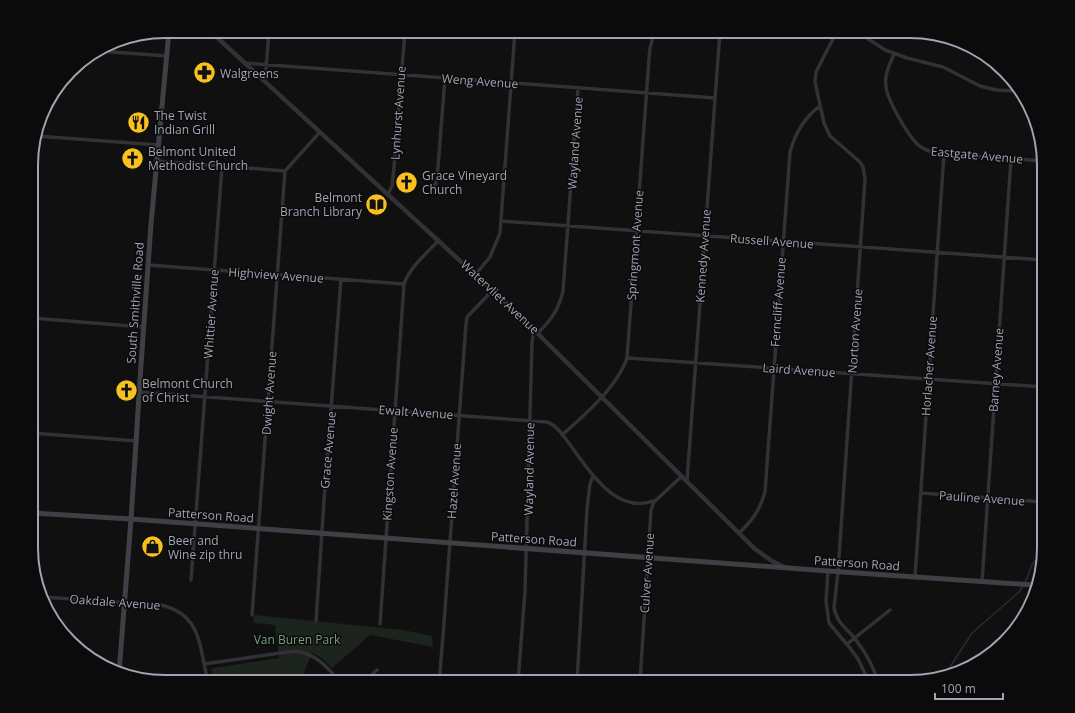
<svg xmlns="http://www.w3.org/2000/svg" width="1075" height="713" font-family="'Open Sans',sans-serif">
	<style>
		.green { fill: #1c241d }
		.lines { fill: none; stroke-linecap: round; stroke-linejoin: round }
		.stream { stroke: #262d35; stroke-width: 1.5 }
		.minor { stroke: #313136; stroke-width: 3.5 }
		.tertiary { stroke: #313136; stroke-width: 4.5 }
		.secondary { stroke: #3f4046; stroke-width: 5 }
		.labels { text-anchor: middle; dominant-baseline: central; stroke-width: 3; stroke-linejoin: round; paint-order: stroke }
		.poi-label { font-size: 12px; fill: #a0a4b3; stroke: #0b0b0c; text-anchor: start }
		.street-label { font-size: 12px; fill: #a0a4b3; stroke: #0b0b0c }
		.park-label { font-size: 12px; fill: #769f7c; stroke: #0b0b0c }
		.rim { fill: none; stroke: #a0a4b3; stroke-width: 2 }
	</style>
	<rect width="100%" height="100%" fill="#101011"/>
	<path class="green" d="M 254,615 L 403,630 L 432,636 L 433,647 L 370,635 L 332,668 L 322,658 L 312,653 L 300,682 L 214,682 L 211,670 L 213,668 L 279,658 L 275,625 L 253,623 Z"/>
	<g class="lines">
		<path class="stream" d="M 1025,582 C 1032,571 1028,561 1043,557
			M 946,673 L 972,633 L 1019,592 L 1023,586
			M 693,678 L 712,675 L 778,677 L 799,682 L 816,680 L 821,682"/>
		<path class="minor" d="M 837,31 L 816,72 L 815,82 L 824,123 L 830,136 L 860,162 L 863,167 L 865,179 L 838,572 L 834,607 C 836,623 848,629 856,640 C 865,652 874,667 878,682
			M 856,31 L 885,50 L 907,58 L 943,67 L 980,86 L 996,90 L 1019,91
			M 99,51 L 167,56
			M 894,54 C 890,64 884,75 886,86 C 887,100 910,140 921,147 C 928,152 936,153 944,154 L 1044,161
			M 245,63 L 715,98
			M 265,82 L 269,31
			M 36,136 L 159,145
			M 157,161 L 285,171 L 320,132
			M 32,188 L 36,137
			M 433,188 L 436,183 L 438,167 L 445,78
			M 388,194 L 392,186 L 394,167 L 405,31
			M 501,221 L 1044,260
			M 148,265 L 404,284
			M 476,274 L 490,257 L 500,233 L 515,31
			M 32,318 L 143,327
			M 538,333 C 551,320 559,309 563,291 L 578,88
			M 627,358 L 1044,387
			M 139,392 L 547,422 C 558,426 564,437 571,446 C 591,473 617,516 656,500
			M 32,433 L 136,441
			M 562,435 C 585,415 617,387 627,358 L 649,59 L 650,48 L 655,31
			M 687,481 L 720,31
			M 921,493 L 1044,502
			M 739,533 C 752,521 760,510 765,492 L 790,152 C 795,134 805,117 820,106
			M 828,571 L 826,601 L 829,623 L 850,648 L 858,659 L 869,682
			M 915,577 L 944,154
			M 191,580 L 222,167
			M 982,582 L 1011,159
			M 43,597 L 161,605 C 203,615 199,648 208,682
			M 252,615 L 285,171
			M 316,621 L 324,501 L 341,279
			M 380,624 L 404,284 C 410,267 427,253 439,240
			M 847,644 L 890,610
			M 204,664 L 295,651 C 318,655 326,666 340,682
			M 364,682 L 377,670
			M 442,682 L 440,672 L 444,623 L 466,324 L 467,317 L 493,290
			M 518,682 L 525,591 L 532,343 L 534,328
			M 577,682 L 587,509 L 590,484 L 593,476
			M 640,682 L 651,510 L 654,502 L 682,476"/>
		<path class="tertiary" d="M 210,31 L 519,315 L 755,549 L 772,561 L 784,567"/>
		<path class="secondary" d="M 32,513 L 131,519 L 828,571 L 1034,585
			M 119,673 L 131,519 L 141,365 L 151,224 L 169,31"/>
	</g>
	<defs>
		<symbol id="pharmacy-disc" viewBox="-11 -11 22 22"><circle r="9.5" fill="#f9c120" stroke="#0b0b0c"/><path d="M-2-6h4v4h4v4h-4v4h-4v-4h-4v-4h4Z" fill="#111"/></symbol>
		<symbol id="restaurant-disc" viewBox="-11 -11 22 22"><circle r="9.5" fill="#f9c120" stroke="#0b0b0c"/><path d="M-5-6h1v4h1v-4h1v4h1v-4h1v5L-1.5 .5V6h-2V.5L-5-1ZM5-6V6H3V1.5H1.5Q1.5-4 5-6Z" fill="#111"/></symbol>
		<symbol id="church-disc" viewBox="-11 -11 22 22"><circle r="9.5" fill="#f9c120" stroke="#0b0b0c"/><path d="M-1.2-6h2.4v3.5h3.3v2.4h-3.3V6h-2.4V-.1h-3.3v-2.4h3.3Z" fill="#111"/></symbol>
		<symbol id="library-disc" viewBox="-11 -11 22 22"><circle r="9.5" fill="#f9c120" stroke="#0b0b0c"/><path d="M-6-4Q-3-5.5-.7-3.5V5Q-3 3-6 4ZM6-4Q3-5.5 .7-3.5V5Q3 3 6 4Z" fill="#111"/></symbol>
		<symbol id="shop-disc" viewBox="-11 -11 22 22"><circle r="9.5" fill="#f9c120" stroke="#0b0b0c"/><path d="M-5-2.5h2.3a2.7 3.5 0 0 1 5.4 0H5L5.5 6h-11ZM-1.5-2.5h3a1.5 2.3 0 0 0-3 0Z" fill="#111"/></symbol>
	</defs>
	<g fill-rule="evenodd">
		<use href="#pharmacy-disc" x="192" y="60" width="25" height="25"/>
		<use href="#restaurant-disc" x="126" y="110" width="25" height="25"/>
		<use href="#church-disc" x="120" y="146" width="25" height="25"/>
		<use href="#church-disc" x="394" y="170" width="25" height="25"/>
		<use href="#library-disc" x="364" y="192" width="25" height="25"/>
		<use href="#church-disc" x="114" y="378" width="25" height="25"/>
		<use href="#shop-disc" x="140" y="534" width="25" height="25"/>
	</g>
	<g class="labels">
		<g class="poi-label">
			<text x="220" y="73">Walgreens</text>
			<text x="154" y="115">The Twist<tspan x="154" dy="14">Indian Grill</tspan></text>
			<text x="148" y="151">Belmont United<tspan x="148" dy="14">Methodist Church</tspan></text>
			<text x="422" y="175">Grace Vineyard<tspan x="422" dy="14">Church</tspan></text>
			<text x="362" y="197" text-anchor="end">Belmont<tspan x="362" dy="14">Branch Library</tspan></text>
			<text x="142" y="383">Belmont Church<tspan x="142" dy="14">of Christ</tspan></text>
			<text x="168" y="540">Beer and<tspan x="168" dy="14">Wine zip thru</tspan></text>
		</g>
		<g class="street-label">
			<text transform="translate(480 81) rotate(4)">Weng Avenue</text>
			<text transform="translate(398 113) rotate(-86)">Lynhurst Avenue</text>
			<text transform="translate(575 143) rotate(-86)">Wayland Avenue</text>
			<text transform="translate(977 155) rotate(5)">Eastgate Avenue</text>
			<text transform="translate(772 241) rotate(4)">Russell Avenue</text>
			<text transform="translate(635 245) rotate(-86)">Springmont Avenue</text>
			<text transform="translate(703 256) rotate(-86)">Kennedy Avenue</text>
			<text transform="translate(276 275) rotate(4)">Highview Avenue</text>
			<text transform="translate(500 297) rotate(43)">Watervliet Avenue</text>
			<text transform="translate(778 302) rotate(-86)">Ferncliff Avenue</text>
			<text transform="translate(135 303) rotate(-86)">South Smithville Road</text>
			<text transform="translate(211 314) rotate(-86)">Whittier Avenue</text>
			<text transform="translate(855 331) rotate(-86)">Norton Avenue</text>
			<text transform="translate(929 366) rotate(-86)">Horlacher Avenue</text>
			<text transform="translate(799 370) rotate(4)">Laird Avenue</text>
			<text transform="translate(996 370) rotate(-86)">Barney Avenue</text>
			<text transform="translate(269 393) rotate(-86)">Dwight Avenue</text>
			<text transform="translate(416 412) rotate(4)">Ewalt Avenue</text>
			<text transform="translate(328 450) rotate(-85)">Grace Avenue</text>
			<text transform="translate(529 469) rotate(-89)">Wayland Avenue</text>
			<text transform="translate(390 474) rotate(-86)">Kingston Avenue</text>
			<text transform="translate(454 481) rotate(-86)">Hazel Avenue</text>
			<text transform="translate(982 498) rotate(4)">Pauline Avenue</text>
			<text transform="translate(211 515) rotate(4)">Patterson Road</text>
			<text transform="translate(534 539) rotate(4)">Patterson Road</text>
			<text transform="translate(857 563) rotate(4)">Patterson Road</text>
			<text transform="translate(647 573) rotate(-86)">Culver Avenue</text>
			<text transform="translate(115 602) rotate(4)">Oakdale Avenue</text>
		</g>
		<g class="park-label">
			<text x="297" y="639">Van Buren Park</text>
		</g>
	</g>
	<path d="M0 0H1075V713H0ZM165 38H910A127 127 0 0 1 1037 165V548A127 127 0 0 1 910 675H165A127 127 0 0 1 38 548V165A127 127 0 0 1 165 38Z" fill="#0b0b0c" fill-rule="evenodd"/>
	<path class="rim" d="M165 38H910A127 127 0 0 1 1037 165V548A127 127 0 0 1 910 675H165A127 127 0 0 1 38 548V165A127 127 0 0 1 165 38Z"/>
	<path d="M935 693v6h68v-6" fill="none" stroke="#a0a4b3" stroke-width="2"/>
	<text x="941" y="693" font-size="12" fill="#a0a4b3" stroke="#0b0b0c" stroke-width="3" paint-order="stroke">100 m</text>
</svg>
